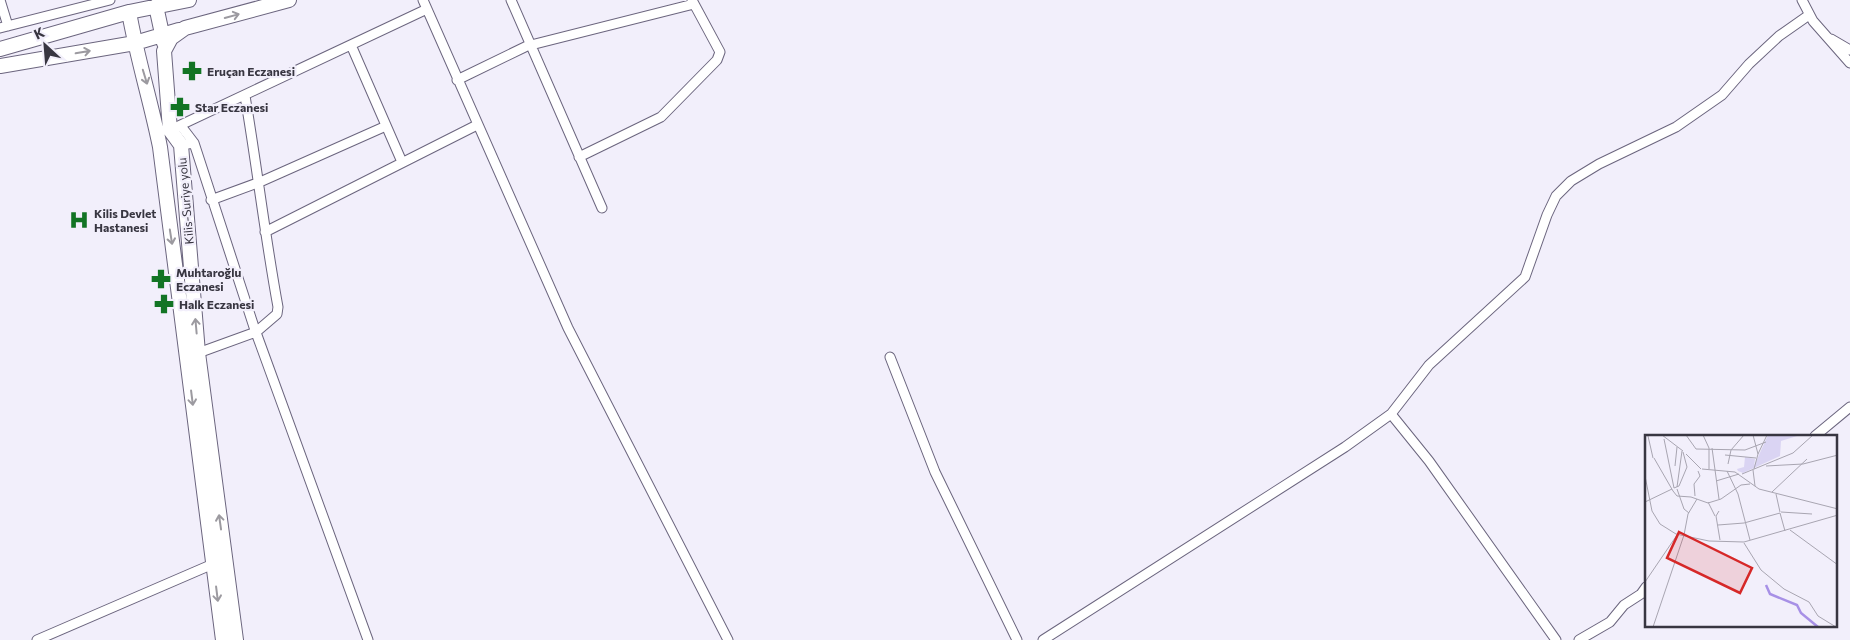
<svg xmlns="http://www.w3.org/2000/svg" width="1850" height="640" font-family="Commissioner,sans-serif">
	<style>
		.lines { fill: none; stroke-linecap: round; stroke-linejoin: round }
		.minor-casing { stroke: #6b657e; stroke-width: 11 }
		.trunk-casing { stroke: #6b657e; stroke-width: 16 }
		.minor { stroke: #fff; stroke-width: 9 }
		.trunk { stroke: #fff; stroke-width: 14 }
		.oneway { stroke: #9c9aa0 }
		.labels { text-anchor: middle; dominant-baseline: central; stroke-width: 4.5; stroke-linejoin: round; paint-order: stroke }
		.poi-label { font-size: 12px; font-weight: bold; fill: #383641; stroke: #f2effb; text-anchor: start }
		.street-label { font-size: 12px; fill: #383641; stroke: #f2effb }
		.inset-river { fill: none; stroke: #a790e6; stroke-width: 2.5 }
		.inset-road { fill: none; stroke: #a8a5b1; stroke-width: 1 }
		.view { fill: #d62828; fill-opacity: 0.15; stroke: #d62828; stroke-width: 2.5 }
		.inset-edge { fill: none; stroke: #383641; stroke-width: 2.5 }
	</style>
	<rect width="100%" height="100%" fill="#f2effb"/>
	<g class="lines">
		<defs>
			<path id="minor" d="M 0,0 L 8,26
				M 423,0 L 568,328 L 728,640
				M 511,0 L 602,208
				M 1802,0 L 1813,21 L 1850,63
				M 0,28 L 110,0
				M 1831,39 L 1850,50
				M 351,45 L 402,162
				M 457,80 L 527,46 L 694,4
				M 181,126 L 194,143
				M 170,130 L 427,9
				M 181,145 L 194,143 L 254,327 L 368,640
				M 579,157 L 661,117 L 717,60 L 720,52 L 692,0
				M 211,200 L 260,182 L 386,126
				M 265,232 L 477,125
				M 198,353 L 256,332 L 277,314 L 278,307 C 265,237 257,166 245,96
				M 890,357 L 935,472 L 1017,640
				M 1391,414 L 1429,461 L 1556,640
				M 1815,436 L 1850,407
				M 37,640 L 213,564
				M 1043,640 L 1345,447 L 1391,414 L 1429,365 L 1525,277 L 1547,215 L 1556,196 L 1571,181 L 1599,164 L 1676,127 L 1722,95 L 1749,64 L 1779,36 L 1809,15
				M 1579,640 L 1610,622 L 1624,605 L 1641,594 L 1646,587"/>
			<path id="trunk" d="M 156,6 L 164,43
				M 129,12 C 137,58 151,102 160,147 L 223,640
				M 0,49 L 129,12 L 189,0
				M 0,66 L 135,43 L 179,30
				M 236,640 L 198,353 L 181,145 L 170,130 L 164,51 L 171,38 L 185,28 L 289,0"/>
		</defs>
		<use href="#minor" class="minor-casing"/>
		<use href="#trunk" class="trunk-casing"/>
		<use href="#minor" class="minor"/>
		<use href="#trunk" class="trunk"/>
	</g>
	<defs><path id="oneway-shaft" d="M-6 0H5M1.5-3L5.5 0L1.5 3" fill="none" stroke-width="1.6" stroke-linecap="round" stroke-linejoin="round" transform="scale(1.25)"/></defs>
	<g class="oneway">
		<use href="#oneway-shaft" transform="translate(232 16) rotate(-15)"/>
		<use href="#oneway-shaft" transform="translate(83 52) rotate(-10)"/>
		<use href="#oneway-shaft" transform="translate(145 77) rotate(73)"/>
		<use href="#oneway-shaft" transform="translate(171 237) rotate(81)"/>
		<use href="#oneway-shaft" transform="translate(196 326) rotate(-95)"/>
		<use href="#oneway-shaft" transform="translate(192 398) rotate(83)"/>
		<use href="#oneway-shaft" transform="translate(220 522) rotate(-98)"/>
		<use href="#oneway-shaft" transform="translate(217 594) rotate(83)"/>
	</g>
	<defs>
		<symbol id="pharmacy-bare" viewBox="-9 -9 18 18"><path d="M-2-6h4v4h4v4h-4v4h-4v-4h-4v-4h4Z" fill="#127424" stroke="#f2effb" stroke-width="2.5" paint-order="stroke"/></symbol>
		<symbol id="hospital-bare" viewBox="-9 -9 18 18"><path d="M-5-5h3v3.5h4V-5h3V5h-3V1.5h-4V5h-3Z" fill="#127424" stroke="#f2effb" stroke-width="2.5" paint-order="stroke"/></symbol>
	</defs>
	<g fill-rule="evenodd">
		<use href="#pharmacy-bare" x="178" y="57" width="28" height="28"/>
		<use href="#pharmacy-bare" x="166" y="93" width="28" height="28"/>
		<use href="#hospital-bare" x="65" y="206" width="28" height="28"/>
		<use href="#pharmacy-bare" x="147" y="265" width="28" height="28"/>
		<use href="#pharmacy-bare" x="150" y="290" width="28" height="28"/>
	</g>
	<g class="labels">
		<g class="poi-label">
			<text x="207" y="71">Eruçan Eczanesi</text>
			<text x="195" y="107">Star Eczanesi</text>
			<text x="94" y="213">Kilis Devlet<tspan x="94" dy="14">Hastanesi</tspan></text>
			<text x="176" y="272">Muhtaroğlu<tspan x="176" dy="14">Eczanesi</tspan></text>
			<text x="179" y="304">Halk Eczanesi</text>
		</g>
		<g class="street-label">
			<text transform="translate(185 201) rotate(-95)">Kilis-Suriye yolu</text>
		</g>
	</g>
	<g transform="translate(1645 435)">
		<rect width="192" height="192" fill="#f2effb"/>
		<path d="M 123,0 L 152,1 L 136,6 L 135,21 L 98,38 L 93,36 L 92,34 L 99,32 L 100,22 L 110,24 L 109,31 Z" fill="#dad4f3"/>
		<path class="inset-river" d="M 121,150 L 125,159 L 152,170 L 156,178 L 173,192"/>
		<path class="inset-road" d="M 17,0 L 38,16M 41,0 L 51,14 L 100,15 L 121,7M 58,0 L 64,13 L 64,34M 108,0 L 113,19 L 109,34M 3,1 L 8,23M 19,4 L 29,53M 67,13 L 74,64M 41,19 L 56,34M 113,19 L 122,0M 80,20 L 111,23M 9,23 L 28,56M 83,29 L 86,15 L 99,0M 30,31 L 32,12M 121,31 L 158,29 L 193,20M 57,34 L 90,37 L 114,54 L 193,74M 108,35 L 110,51M 82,36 L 93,59 L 105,105M 97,39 L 148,18 L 168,0M 0,41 L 7,76 L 15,89 L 31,99 L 64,106 L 99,107 L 193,80M 71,46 L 94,39M 32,52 L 37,16M 29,53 L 34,51 L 42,32 L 38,17M 32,54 L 39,74 L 44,78M 28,56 L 32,61 L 46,62 L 63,68 L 76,64 L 96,50 L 105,49M 127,57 L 162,24M 131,59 L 135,77M 50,61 L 49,49 L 55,41 L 53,36M 0,67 L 27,54M 63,67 L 70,81M 74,76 L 71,81 L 75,105M 136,77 L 167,79M 135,78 L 140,96M 73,90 L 99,88 L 135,78M 145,95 L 193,130M 39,100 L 43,79 L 52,64M 99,108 L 116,135 L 139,154 L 164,167 L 173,181 L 191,192M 0,147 L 32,100M 8,192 L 39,100"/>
		<path class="view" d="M 34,97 L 107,133 L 95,158 L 22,123 Z"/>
		<rect width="192" height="192" class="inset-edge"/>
	</g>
	<g transform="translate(45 45) rotate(334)" stroke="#f2effb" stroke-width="4" paint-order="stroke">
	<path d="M0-4L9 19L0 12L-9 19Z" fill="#383641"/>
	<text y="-8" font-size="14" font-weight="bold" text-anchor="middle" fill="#383641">K</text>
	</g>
</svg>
